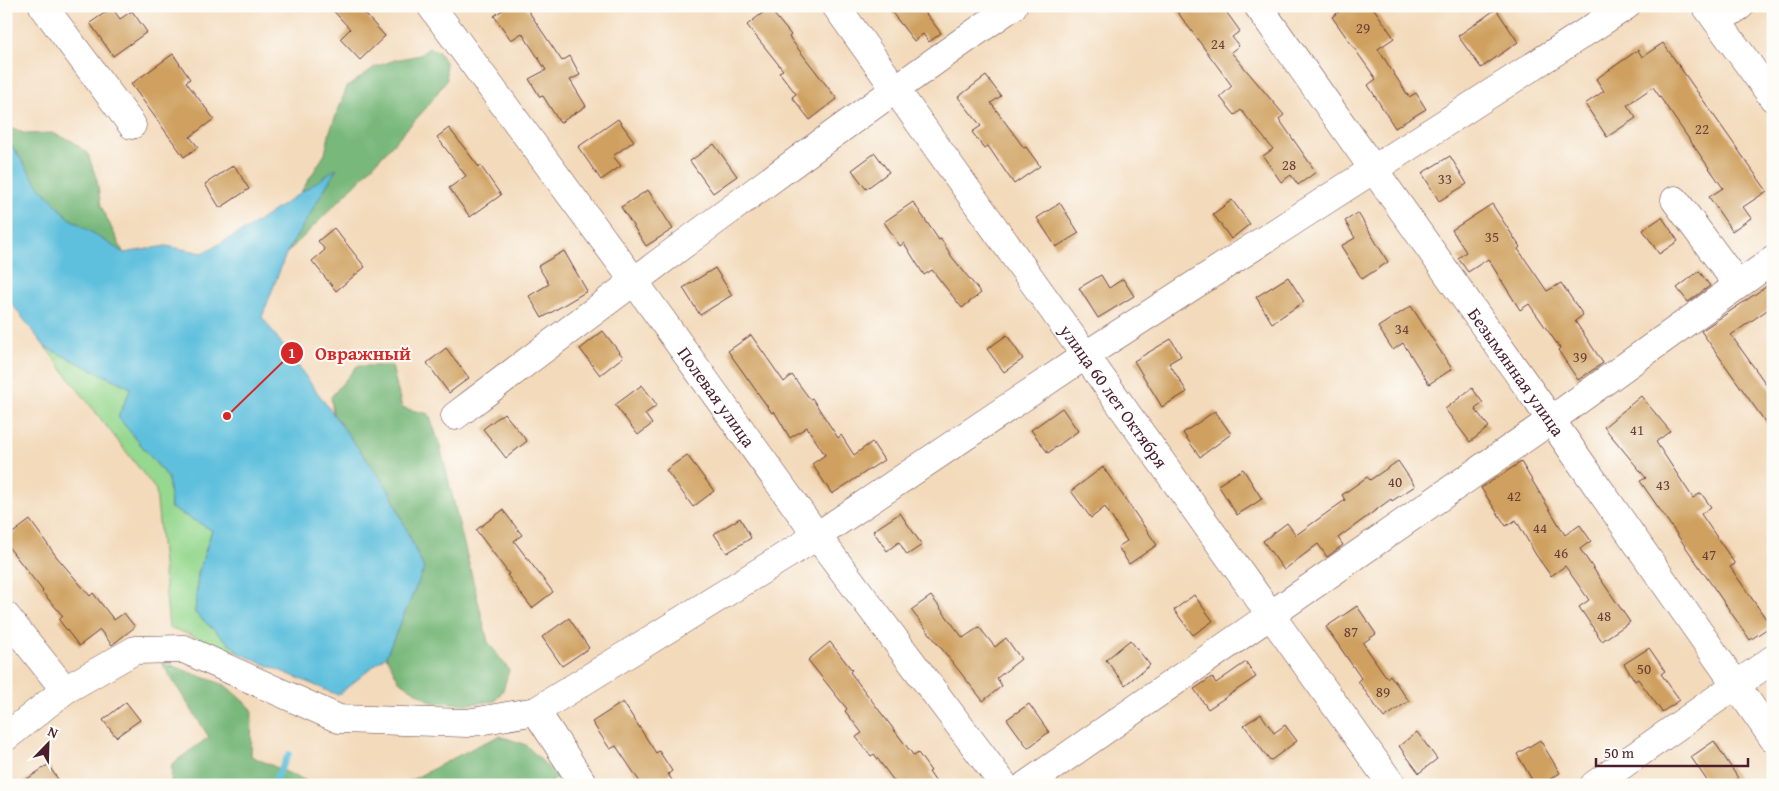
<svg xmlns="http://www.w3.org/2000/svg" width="1779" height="791" font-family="'Gentium Book Plus',serif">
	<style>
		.green { fill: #96d88f; stroke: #707c5d }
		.forest { fill: #78b87a; stroke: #616c52 }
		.water { fill: #5fc0dd; stroke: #547084 }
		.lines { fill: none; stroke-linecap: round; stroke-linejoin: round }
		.stream { stroke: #5fc0dd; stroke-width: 6 }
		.building { fill: #cfa05e }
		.minor-casing { stroke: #633b41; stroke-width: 29 }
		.minor { stroke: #fff; stroke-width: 28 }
		.labels { text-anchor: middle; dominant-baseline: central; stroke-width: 4; stroke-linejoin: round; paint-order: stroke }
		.number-label { font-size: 15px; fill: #6b3f38 }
		.street-label { font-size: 18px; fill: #4a1f2b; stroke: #fdfcf7 }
		.leader { fill: none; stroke: #d62828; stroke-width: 2 }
		.callout-dot { fill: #d62828; stroke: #fdfcf7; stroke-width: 2 }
		.mark-label { font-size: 15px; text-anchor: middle; font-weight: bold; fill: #fff }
		.callout-label { font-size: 19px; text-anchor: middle; font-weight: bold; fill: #d62828; stroke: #fdfcf7; stroke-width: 4; stroke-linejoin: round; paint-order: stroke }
	</style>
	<rect width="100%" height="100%" fill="#fdfcf7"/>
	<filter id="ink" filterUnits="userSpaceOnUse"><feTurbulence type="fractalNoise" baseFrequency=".02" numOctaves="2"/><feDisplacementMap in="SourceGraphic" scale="10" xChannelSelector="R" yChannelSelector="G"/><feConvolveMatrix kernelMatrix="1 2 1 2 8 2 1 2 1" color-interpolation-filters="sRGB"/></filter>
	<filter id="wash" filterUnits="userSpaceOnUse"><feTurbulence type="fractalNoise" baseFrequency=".0096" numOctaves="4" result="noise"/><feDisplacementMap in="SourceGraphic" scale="20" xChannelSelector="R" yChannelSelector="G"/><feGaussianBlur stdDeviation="1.12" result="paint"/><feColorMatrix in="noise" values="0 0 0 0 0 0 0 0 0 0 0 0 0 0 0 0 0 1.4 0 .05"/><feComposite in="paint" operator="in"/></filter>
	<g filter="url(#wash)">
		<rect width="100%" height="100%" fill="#f3dabb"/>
		<path class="green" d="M 45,347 L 131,388 L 119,417 L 168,478 L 171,508 L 212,530 L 198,574 L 195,613 L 241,654 L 169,627 L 156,490 Z"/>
		<path class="forest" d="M 429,48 L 438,51 L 445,62 L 447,79 L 427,107 L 354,186 L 286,254 L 336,170 L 299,195 L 325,154 L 330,131 L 347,87 L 375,67 L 395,60 L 420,55 Z
			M 6,127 L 27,134 L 52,133 L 72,141 L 88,154 L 97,181 L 101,206 L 124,254 L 69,218 L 38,185 L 6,137 Z
			M 357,366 L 392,366 L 402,408 L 429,414 L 440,446 L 488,642 L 509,670 L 503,690 L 495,701 L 469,704 L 432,702 L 399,681 L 386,656 L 424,569 L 389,490 L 333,414 L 331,397 Z
			M 161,662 L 225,685 L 252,709 L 251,756 L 315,785 L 171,785 L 172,764 L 209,737 Z
			M 500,736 L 526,745 L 558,777 L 548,785 L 402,785 L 477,746 Z"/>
		<path class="water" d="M 6,137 L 38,185 L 69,218 L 124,253 L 166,246 L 203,253 L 250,227 L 337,168 L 286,254 L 262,317 L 389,490 L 424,569 L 386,656 L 338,695 L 241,654 L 195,613 L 198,574 L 212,530 L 171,508 L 168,478 L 118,417 L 131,388 L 45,347 L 6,296 Z"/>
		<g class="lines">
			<path class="stream" d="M 272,785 L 289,754"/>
		</g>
		<g id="blocks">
			<path class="building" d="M 329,6 L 358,6 L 385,36 L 360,60 L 340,39 L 350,29 Z
				M 508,6 L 525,6 L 562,61 L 570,56 L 580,75 L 570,80 L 586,106 L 560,123 L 543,96 L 540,97 L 529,79 L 546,70 L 522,33 L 511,40 L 494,16 Z
				M 887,6 L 920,6 L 941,33 L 929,42 L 923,34 L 914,41 Z
				M 1173,6 L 1222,6 L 1240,31 L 1232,37 L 1239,46 L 1231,52 L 1284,115 L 1279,119 L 1316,172 L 1298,185 L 1291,175 L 1281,182 L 1263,156 L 1273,149 L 1241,110 L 1235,115 L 1220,97 L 1232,86 Z
				M 1346,6 L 1372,6 L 1394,38 L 1378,49 L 1409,97 L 1416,93 L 1426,109 L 1395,128 L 1368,85 L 1376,79 L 1332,17 Z
				M 112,8 L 120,19 L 132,11 L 147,32 L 113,56 L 90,23 Z
				M 769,8 L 791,35 L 789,37 L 837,99 L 810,120 L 792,97 L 796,94 L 779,72 L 783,70 L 747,25 Z
				M 1496,9 L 1518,42 L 1481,68 L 1458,36 Z
				M 1663,43 L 1767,191 L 1743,207 L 1751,218 L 1732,231 L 1709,197 L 1723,188 L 1653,87 L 1627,105 L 1636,118 L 1607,137 L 1585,104 L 1604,91 L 1596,79 L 1638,50 L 1642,57 Z
				M 173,54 L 190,79 L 186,82 L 214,119 L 190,137 L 198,147 L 184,157 L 131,84 Z
				M 986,76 L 1001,96 L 991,103 L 1024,148 L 1026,147 L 1040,166 L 1014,184 L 988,146 L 984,148 L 972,132 L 981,126 L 958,97 Z
				M 618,119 L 634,141 L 613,156 L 621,166 L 601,180 L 578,147 Z
				M 449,128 L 479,167 L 480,165 L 501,195 L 470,217 L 449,188 L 466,176 L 437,137 Z
				M 714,144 L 737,176 L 713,193 L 690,161 Z
				M 875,153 L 889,172 L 866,189 L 852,170 Z
				M 1450,156 L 1467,184 L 1439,201 L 1422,173 Z
				M 234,165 L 249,189 L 220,208 L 205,184 Z
				M 648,190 L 673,229 L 646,246 L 621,207 Z
				M 1232,200 L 1250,224 L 1231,239 L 1213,214 Z
				M 913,202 L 939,240 L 941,239 L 952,257 L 981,293 L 962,308 L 932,270 L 924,275 L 904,243 L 900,246 L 884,222 Z
				M 1060,203 L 1079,233 L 1056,247 L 1037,218 Z
				M 1492,204 L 1520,247 L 1518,249 L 1547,291 L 1561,283 L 1583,315 L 1575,321 L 1603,363 L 1578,380 L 1558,350 L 1560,348 L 1529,304 L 1520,310 L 1488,259 L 1468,272 L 1458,258 L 1466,252 L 1452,230 Z
				M 1358,213 L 1388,262 L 1362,279 L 1341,246 L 1355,238 L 1345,221 Z
				M 1662,217 L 1678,241 L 1659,254 L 1643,230 Z
				M 334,228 L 365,267 L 336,291 L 312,261 L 325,250 L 318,241 Z
				M 564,251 L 587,291 L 542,318 L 529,296 L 549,284 L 538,266 Z
				M 715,268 L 732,295 L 700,315 L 683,288 Z
				M 1699,271 L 1710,286 L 1688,302 L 1677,288 Z
				M 1101,275 L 1109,288 L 1123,279 L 1134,296 L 1098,318 L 1079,288 Z
				M 1288,277 L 1304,302 L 1272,323 L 1256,297 Z
				M 1773,282 L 1773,306 L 1731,335 L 1773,394 L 1773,433 L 1701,331 Z
				M 1411,306 L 1452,369 L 1429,384 L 1403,343 L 1393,350 L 1378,327 Z
				M 603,331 L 623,357 L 600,375 L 580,349 Z
				M 751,335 L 784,382 L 792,375 L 810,399 L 812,398 L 838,438 L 841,435 L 854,455 L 872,442 L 884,460 L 832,494 L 812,464 L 825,455 L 807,427 L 790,438 L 774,411 L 772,413 L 728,351 Z
				M 1007,335 L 1023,359 L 1004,372 L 987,349 Z
				M 1171,339 L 1181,356 L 1169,363 L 1187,392 L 1162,407 L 1134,361 Z
				M 446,348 L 469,378 L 449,393 L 427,363 Z
				M 642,385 L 657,405 L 645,414 L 652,424 L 638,435 L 615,405 Z
				M 1472,388 L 1483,403 L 1475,409 L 1489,427 L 1470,442 L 1445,409 Z
				M 1641,396 L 1670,431 L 1656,442 L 1693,498 L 1701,493 L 1711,507 L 1701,514 L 1735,564 L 1730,567 L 1771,626 L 1750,640 L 1640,481 L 1646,478 L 1604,427 Z
				M 1062,408 L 1078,431 L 1048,453 L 1031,430 Z
				M 1215,411 L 1231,434 L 1200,457 L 1183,433 Z
				M 504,413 L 527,441 L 506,458 L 483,429 Z
				M 687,455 L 714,491 L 693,507 L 666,470 Z
				M 1398,461 L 1415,486 L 1392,501 L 1391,499 L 1338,538 L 1343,545 L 1327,557 L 1318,544 L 1284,570 L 1263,541 L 1287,523 L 1296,535 L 1345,500 L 1342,495 L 1367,477 L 1370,480 Z
				M 1521,462 L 1565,535 L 1580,525 L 1591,541 L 1580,549 L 1630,622 L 1602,641 L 1579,607 L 1589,600 L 1565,566 L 1551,576 L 1536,555 L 1516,520 L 1506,526 L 1481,488 Z
				M 1103,467 L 1157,545 L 1129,564 L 1118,547 L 1127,541 L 1105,507 L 1091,518 L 1071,491 Z
				M 1243,469 L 1262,499 L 1237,515 L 1218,485 Z
				M 503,510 L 522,535 L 514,541 L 553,592 L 532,608 L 507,575 L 509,574 L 476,530 Z
				M 900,513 L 922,545 L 907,555 L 899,542 L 887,551 L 873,531 Z
				M 740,518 L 751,538 L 727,553 L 714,534 Z
				M 30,520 L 56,556 L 90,596 L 93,593 L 114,620 L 124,613 L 135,627 L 112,645 L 100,630 L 79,646 L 59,620 L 63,616 L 42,592 L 43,591 L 6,544 L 6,538 Z
				M 1194,595 L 1213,621 L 1193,635 L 1174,610 Z
				M 931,596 L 963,638 L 979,627 L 995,647 L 1006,638 L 1021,659 L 997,678 L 1002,686 L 983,701 L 911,610 Z
				M 1357,606 L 1376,634 L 1363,643 L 1387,678 L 1390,675 L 1409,701 L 1384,718 L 1358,681 L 1361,678 L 1326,627 Z
				M 569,618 L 589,648 L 562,666 L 542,637 Z
				M 1130,640 L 1150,665 L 1125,685 L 1106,660 Z
				M 830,642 L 852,670 L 850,672 L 914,756 L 918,753 L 931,771 L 929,772 L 938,785 L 897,785 L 874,754 L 871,756 L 856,737 L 862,733 L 845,711 L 847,709 L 808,660 Z
				M 1649,648 L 1665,671 L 1661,674 L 1680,700 L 1662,712 L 1638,679 L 1635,681 L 1624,664 Z
				M 1246,662 L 1256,677 L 1208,709 L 1194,689 L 1212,677 L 1216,683 Z
				M 126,702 L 140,720 L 116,737 L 103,720 Z
				M 623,702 L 656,753 L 659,751 L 672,771 L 668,774 L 675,785 L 642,785 L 616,746 L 610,749 L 592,722 Z
				M 1029,704 L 1049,732 L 1028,748 L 1007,719 Z
				M 1261,714 L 1274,733 L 1285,725 L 1297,741 L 1270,761 L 1244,725 Z
				M 1417,732 L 1437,759 L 1419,773 L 1399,746 Z
				M 1540,740 L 1560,773 L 1541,785 L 1535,785 L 1517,754 Z
				M 1714,741 L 1738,778 L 1728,785 L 1710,785 L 1691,757 Z
				M 48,765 L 62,785 L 18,785 Z"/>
		</g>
	</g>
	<g filter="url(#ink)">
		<use href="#blocks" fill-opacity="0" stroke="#633b41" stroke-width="1"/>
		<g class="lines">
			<defs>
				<g id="minor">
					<path d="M 43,6 L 132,125"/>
					<path id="s1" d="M 431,6 L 634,281 L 817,536 L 1004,785"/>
					<path id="s2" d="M 836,6 L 1392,785"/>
					<path id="s3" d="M 1258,6 L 1551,420 L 1773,738"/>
					<path d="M 1706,6 L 1773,98"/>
					<path d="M 1717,21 L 1740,6"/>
					<path d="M 1675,200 L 1738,285"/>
					<path d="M 455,416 C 639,277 824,138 1013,6"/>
					<path d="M 6,616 L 65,690"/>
					<path d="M 536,711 L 584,785"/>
					<path d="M 6,737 L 65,690 L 135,650 L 184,649 L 339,719 L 467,723 L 536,711 L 817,536 L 1086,355 L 1626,6"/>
					<path d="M 1026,785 L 1551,420 L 1773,260"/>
					<path d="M 1594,785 L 1773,659"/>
				</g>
			</defs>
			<use href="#minor" class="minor-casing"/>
			<use href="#minor" class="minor"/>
		</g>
	</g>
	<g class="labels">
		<g class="number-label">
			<text x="1363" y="27">29</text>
			<text x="1218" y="43">24</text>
			<text x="1702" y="128">22</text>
			<text x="1289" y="164">28</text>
			<text x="1445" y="178">33</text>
			<text x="1492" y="236">35</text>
			<text x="1402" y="328">34</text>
			<text x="1580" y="356">39</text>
			<text x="1637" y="429">41</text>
			<text x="1395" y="481">40</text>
			<text x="1663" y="484">43</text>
			<text x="1514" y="495">42</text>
			<text x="1540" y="527">44</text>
			<text x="1561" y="552">46</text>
			<text x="1709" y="554">47</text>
			<text x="1604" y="615">48</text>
			<text x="1351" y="631">87</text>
			<text x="1644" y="668">50</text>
			<text x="1383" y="691">89</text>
		</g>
		<g class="street-label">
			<text stroke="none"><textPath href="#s3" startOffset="448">Безымянная улица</textPath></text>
			<text stroke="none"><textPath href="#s2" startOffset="479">улица 60 лет Октября</textPath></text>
			<text stroke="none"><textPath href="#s1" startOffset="484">Полевая улица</textPath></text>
		</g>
	</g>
	<path class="leader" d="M227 416L292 353"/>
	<g class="callout-dot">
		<circle cx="227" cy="416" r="5"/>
		<circle cx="292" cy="353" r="12"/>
	</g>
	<g class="mark-label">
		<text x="292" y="358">1</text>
	</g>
	<g class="callout-label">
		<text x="363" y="360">Овражный</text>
	</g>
	<rect width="1779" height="791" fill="none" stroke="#fdfcf7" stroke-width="25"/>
	<g transform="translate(48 744) rotate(23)" stroke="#fdfcf7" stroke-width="4" paint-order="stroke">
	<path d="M0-4L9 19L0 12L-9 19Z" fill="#4a1f2b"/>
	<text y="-8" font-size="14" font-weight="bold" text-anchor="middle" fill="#4a1f2b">N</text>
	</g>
	<path d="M1596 758v8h152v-8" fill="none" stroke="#4a1f2b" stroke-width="2.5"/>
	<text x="1604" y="758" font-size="15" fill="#4a1f2b" stroke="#fdfcf7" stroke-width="4" paint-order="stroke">50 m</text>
</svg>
